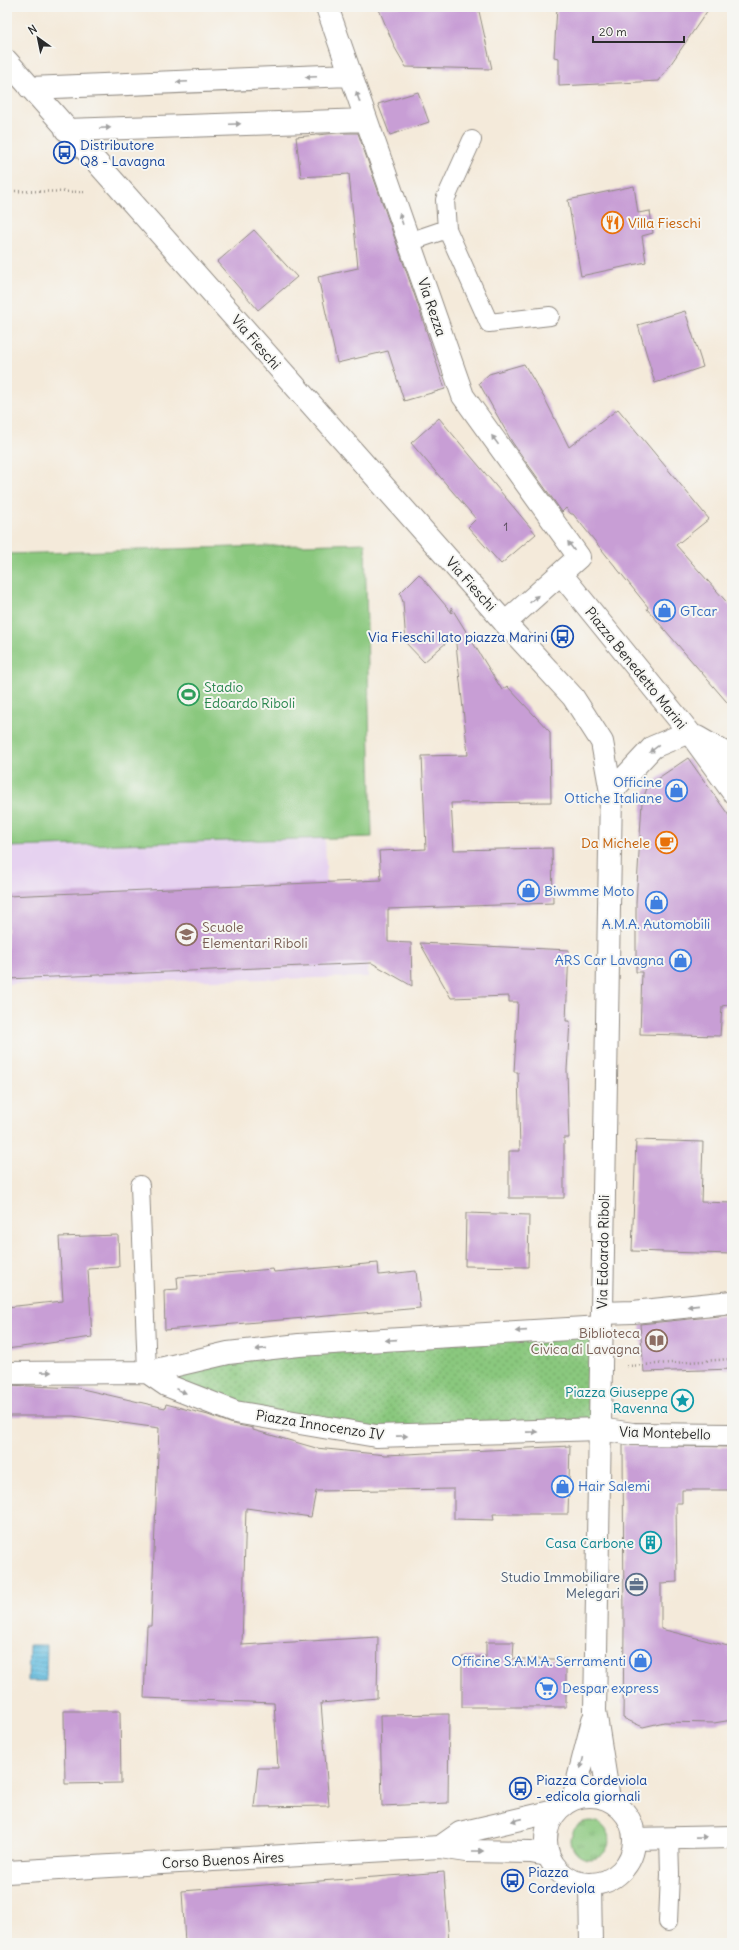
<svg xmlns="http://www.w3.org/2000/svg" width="739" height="1950" font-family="Delius,sans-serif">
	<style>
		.built { fill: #e6d2f0 }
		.grass { fill: url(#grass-tufts); stroke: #5a7a54 }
		.park { fill: url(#park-dots); stroke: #5a7a54 }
		.pitch { fill: #8ac87e; stroke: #5a7a54 }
		.water { fill: url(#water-rules); stroke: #477486 }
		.building { fill: #c89ed5 }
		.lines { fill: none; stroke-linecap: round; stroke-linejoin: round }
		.service-casing { stroke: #908a82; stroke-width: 20 }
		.minor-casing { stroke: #908a82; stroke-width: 24 }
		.tertiary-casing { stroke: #908a82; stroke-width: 24 }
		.path { stroke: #908a82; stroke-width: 2.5; stroke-dasharray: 1 3; stroke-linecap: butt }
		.service { stroke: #fff; stroke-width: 18 }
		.minor { stroke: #fff; stroke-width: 22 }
		.tertiary { stroke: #fff; stroke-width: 22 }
		.oneway { fill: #a0a0a0 }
		.labels { text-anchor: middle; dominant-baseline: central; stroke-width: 4; stroke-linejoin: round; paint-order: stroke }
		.number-label { font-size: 12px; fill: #524856 }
		.transit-label { font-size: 14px; fill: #164399; stroke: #f6f6f2; text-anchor: start }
		.food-label { font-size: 14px; fill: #c56008; stroke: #f6f6f2; text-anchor: start }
		.street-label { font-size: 14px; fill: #2b2b2b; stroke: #f6f6f2 }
		.shop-label { font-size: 14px; fill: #366cbe; stroke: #f6f6f2; text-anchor: start }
		.leisure-label { font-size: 14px; fill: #27864d; stroke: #f6f6f2; text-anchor: start }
		.education-label { font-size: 14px; fill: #785e54; stroke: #f6f6f2; text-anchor: start }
		.culture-label { font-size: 14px; fill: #0d838f; stroke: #f6f6f2; text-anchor: end }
		.service-label { font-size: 14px; fill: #4e5e75; stroke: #f6f6f2; text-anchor: end }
	</style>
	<defs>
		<pattern id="grass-tufts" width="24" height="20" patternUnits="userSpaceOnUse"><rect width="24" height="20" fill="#8ac87e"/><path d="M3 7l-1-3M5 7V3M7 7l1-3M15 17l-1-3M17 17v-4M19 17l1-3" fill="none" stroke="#71a367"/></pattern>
		<pattern id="park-dots" width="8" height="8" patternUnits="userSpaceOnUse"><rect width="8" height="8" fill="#8ac87e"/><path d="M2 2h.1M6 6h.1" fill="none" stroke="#71a367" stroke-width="1.8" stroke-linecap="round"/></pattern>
		<pattern id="water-rules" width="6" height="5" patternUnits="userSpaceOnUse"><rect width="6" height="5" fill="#63bee1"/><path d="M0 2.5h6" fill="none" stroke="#529bb7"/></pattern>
	</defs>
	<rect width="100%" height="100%" fill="#f6f6f2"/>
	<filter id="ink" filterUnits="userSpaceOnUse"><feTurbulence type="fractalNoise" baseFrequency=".025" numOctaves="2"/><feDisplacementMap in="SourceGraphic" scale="8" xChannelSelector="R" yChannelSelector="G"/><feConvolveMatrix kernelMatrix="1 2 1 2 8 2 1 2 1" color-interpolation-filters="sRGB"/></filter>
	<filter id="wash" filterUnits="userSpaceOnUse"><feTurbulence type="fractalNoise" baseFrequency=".012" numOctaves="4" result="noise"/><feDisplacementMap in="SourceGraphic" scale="16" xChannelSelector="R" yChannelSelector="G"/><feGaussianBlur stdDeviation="0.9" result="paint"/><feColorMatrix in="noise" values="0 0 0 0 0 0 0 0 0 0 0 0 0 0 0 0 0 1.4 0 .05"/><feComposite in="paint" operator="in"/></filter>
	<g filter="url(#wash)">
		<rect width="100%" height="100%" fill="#f4eada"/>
		<path class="built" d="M 325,838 L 327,894 L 366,892 L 368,977 L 7,984 L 7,847 Z"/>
		<path class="grass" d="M571 1840a19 19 0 1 1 38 0a19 19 0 1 1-38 0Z"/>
		<path class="park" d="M 594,1334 L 593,1419 L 378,1430 L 236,1408 L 162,1374 L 299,1352 Z"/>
		<path class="pitch" d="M 365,543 L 372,837 L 7,847 L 7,554 Z"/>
		<path class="water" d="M 29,1645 L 47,1645 L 46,1681 L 28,1681 Z"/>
		<g id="blocks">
			<path class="building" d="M 378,7 L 478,7 L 492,69 L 406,67 L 395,48 Z
				M 557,7 L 710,7 L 659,81 L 559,86 L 559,58 L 554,57 Z
				M 418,92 L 429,122 L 390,135 L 378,104 Z
				M 338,133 L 358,133 L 418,305 L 445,389 L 404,401 L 388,351 L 337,363 L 318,277 L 358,268 L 349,174 L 301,177 L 296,137 Z
				M 634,186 L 638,213 L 650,211 L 653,233 L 642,236 L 646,262 L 581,276 L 568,200 Z
				M 254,230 L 297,277 L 258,310 L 217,262 Z
				M 685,311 L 703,367 L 655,383 L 638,325 Z
				M 524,364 L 545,399 L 569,447 L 618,409 L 709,519 L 676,545 L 732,608 L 732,708 L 647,609 L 648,607 L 573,514 L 571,514 L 566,508 L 562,512 L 512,442 L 479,383 L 489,374 Z
				M 439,418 L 536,534 L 501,564 L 468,527 L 476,519 L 411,443 Z
				M 419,574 L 452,613 L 451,607 L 502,690 L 507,686 L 550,732 L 551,802 L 451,803 L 454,850 L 552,848 L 553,903 L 388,909 L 388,942 L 411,943 L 412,986 L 372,963 L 7,979 L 7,896 L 381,880 L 379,851 L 426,849 L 422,756 L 468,755 L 455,635 L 424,662 L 406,643 L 403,602 L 400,593 Z
				M 688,758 L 732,820 L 732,1004 L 722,1006 L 720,1036 L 640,1034 L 642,972 L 636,972 L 636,903 L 642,802 L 648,785 Z
				M 420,943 L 569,950 L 566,1021 L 570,1021 L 567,1070 L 569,1138 L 564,1138 L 564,1198 L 509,1198 L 509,1151 L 520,1151 L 518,1072 L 514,1072 L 518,1002 L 509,1002 L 509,996 L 451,998 Z
				M 636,1140 L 703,1142 L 701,1202 L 732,1203 L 732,1254 L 632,1251 Z
				M 466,1213 L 529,1215 L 528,1267 L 465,1266 Z
				M 118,1235 L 119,1267 L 88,1269 L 92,1337 L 7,1349 L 7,1307 L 63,1301 L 59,1237 Z
				M 378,1263 L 379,1275 L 416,1271 L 420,1308 L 165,1330 L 164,1290 L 178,1289 L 177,1277 L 273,1269 L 274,1272 Z
				M 729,1315 L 732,1315 L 732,1369 L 644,1372 L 640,1324 Z
				M 7,1385 L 78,1388 L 165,1408 L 166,1404 L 208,1415 L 233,1424 L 253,1428 L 253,1430 L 316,1448 L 386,1455 L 570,1446 L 568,1514 L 493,1514 L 494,1520 L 454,1519 L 454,1489 L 316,1491 L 311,1517 L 246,1508 L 242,1645 L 378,1637 L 377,1698 L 321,1703 L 329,1806 L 254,1807 L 258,1768 L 278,1768 L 274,1703 L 144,1698 L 147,1626 L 151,1626 L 159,1428 L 73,1416 L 7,1416 Z
				M 623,1445 L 732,1447 L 732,1490 L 682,1490 L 682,1503 L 676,1503 L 677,1582 L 661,1583 L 661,1629 L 732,1647 L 732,1720 L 714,1723 L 664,1722 L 643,1727 L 623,1718 L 624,1629 Z
				M 486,1642 L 514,1642 L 513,1659 L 566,1659 L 566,1707 L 462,1707 L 462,1657 L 486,1657 Z
				M 64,1711 L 120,1711 L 121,1783 L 65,1784 Z
				M 449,1714 L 448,1803 L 382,1806 L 380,1715 Z
				M 444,1872 L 449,1943 L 185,1943 L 182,1891 Z"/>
		</g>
	</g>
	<g filter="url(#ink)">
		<use href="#blocks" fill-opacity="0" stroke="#908a82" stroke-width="1"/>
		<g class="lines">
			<defs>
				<path id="service" d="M 447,229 L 489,323 L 550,316
					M 409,242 L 447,229 L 445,200 L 472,140
					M 140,1185 L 147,1372
					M 668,1922 L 670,1874 L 669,1837"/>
				<path id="minor" d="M 327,7 L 463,396 L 579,557 L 505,623
					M 30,88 L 350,75
					M 66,130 L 366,120
					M 561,574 L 689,732 L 732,791
					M 697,737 L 732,757
					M 611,792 L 653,747 L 689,732
					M 602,1313 L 633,1312 L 732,1302
					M 147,1372 L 166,1385 L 235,1412 L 376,1436 L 599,1429 L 633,1434 L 732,1435
					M 7,1373 L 147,1372 L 228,1353 L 299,1345 L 602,1327
					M 634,1839 L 732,1837
					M 590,1885 L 591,1943"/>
				<path id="tertiary" d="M 7,61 L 505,623 L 573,697 L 602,742 L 611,792 L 595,1711 L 609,1799
					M546 1840a44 44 0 1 1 88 0a44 44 0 1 1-88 0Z
					M 573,1799 L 593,1720
					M 440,1847 L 460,1833 L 555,1811
					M 7,1872 L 440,1847 L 467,1851 L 531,1852 L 547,1855"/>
			</defs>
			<use href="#service" class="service-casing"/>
			<use href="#minor" class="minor-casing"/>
			<use href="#tertiary" class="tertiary-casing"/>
			<path class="path" d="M 7,191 L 86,192
				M 627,1366 L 732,1359"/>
			<use href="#service" class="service"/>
			<use href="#minor" class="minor"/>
			<use href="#tertiary" class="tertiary"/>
		</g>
		<defs><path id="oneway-solid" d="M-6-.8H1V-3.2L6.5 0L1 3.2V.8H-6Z"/></defs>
		<g class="oneway">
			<use href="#oneway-solid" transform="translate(311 77) rotate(178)"/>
			<use href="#oneway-solid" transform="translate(182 82) rotate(178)"/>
			<use href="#oneway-solid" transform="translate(358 97) rotate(-109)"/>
			<use href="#oneway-solid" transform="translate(235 124) rotate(-2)"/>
			<use href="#oneway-solid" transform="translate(105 128) rotate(-2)"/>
			<use href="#oneway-solid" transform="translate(401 219) rotate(-109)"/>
			<use href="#oneway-solid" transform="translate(495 440) rotate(-126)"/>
			<use href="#oneway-solid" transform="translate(571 546) rotate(-126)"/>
			<use href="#oneway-solid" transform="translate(534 599) rotate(-42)"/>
			<use href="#oneway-solid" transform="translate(654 749) rotate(144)"/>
			<use href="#oneway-solid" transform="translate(693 1306) rotate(174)"/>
			<use href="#oneway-solid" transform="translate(521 1331) rotate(176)"/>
			<use href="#oneway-solid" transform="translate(391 1340) rotate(176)"/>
			<use href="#oneway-solid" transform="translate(261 1349) rotate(174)"/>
			<use href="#oneway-solid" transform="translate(46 1372) rotate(-1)"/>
			<use href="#oneway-solid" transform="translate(181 1391) rotate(22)"/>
			<use href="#oneway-solid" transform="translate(532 1432) rotate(-1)"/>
			<use href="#oneway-solid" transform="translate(402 1436) rotate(-1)"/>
			<use href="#oneway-solid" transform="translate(582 1763) rotate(104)"/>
			<use href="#oneway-solid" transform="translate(517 1820) rotate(167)"/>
			<use href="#oneway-solid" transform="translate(701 1837) rotate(-1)"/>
			<use href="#oneway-solid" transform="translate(478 1851)"/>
		</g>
	</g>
	<defs>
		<symbol id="bus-ring" viewBox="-11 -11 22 22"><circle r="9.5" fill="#f6f6f2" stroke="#1a4fb4" stroke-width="1.5"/><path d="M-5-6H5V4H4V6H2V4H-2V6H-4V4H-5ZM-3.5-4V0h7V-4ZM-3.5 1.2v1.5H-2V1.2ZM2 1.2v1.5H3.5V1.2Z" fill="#1a4fb4"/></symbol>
		<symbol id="restaurant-ring" viewBox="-11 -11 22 22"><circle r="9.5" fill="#f6f6f2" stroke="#e8710a" stroke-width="1.5"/><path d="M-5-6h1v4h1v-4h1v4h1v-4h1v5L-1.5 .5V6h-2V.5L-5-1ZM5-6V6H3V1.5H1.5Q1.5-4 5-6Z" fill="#e8710a"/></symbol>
		<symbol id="shop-ring" viewBox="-11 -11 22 22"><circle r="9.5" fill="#f6f6f2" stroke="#3f7fe0" stroke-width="1.5"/><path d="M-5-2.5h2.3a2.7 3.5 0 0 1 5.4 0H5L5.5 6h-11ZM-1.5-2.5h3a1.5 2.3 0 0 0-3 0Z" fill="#3f7fe0"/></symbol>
		<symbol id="stadium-ring" viewBox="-11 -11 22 22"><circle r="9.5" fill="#f6f6f2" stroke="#2e9e5b" stroke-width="1.5"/><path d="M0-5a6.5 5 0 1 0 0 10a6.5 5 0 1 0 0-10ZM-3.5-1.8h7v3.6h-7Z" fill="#2e9e5b"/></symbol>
		<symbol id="cafe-ring" viewBox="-11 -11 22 22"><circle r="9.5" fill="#f6f6f2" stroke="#e8710a" stroke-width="1.5"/><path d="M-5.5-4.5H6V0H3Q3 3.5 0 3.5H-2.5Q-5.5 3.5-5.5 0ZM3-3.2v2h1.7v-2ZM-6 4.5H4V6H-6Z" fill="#e8710a"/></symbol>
		<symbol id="school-ring" viewBox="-11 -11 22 22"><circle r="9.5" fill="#f6f6f2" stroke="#8d6e63" stroke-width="1.5"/><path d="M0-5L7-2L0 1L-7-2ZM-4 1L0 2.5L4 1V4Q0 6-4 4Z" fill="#8d6e63"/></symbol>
		<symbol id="library-ring" viewBox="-11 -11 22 22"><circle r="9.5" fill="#f6f6f2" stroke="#8d6e63" stroke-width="1.5"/><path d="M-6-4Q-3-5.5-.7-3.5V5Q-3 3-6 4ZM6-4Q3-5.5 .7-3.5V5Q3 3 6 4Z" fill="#8d6e63"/></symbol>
		<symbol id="sight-ring" viewBox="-11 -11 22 22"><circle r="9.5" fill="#f6f6f2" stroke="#0f9aa8" stroke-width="1.5"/><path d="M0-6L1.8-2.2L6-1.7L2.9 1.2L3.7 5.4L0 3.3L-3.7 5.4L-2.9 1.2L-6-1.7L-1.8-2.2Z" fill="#0f9aa8"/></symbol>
		<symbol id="building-ring" viewBox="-11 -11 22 22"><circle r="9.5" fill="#f6f6f2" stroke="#0f9aa8" stroke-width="1.5"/><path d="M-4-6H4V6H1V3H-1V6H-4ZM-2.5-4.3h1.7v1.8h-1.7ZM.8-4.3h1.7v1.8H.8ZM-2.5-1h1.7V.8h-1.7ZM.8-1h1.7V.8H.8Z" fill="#0f9aa8"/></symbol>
		<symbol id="office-ring" viewBox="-11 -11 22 22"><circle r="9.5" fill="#f6f6f2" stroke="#5c6f8a" stroke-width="1.5"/><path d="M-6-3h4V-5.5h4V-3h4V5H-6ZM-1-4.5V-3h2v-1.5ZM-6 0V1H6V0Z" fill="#5c6f8a"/></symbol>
		<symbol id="supermarket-ring" viewBox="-11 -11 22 22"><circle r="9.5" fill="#f6f6f2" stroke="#3f7fe0" stroke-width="1.5"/><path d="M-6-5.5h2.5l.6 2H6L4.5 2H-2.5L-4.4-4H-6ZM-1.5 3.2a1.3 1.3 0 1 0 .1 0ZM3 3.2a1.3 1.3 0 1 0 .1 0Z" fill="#3f7fe0"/></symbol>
	</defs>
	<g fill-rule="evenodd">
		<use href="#bus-ring" x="52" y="140" width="25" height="25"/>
		<use href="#restaurant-ring" x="600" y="210" width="25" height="25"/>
		<use href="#shop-ring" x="652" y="598" width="25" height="25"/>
		<use href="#bus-ring" x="550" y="624" width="25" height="25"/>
		<use href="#stadium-ring" x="176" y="682" width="25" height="25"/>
		<use href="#shop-ring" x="664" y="778" width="25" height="25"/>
		<use href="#cafe-ring" x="654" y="830" width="25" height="25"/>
		<use href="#shop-ring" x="516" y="878" width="25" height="25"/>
		<use href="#shop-ring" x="644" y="890" width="25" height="25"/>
		<use href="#school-ring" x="174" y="922" width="25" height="25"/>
		<use href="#shop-ring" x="668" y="948" width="25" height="25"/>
		<use href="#library-ring" x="644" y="1328" width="25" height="25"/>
		<use href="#sight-ring" x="670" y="1388" width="25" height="25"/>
		<use href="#shop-ring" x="550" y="1474" width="25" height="25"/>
		<use href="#building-ring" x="638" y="1530" width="25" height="25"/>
		<use href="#office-ring" x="624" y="1572" width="25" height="25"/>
		<use href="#shop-ring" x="628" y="1648" width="25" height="25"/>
		<use href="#supermarket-ring" x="534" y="1676" width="25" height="25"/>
		<use href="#bus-ring" x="508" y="1776" width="25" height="25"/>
		<use href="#bus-ring" x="500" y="1868" width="25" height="25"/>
	</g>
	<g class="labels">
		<g class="number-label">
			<text x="506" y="526">1</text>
		</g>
		<g class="transit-label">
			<text x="80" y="145">Distributore<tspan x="80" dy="16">Q8 - Lavagna</tspan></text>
			<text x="548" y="637" text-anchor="end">Via Fieschi lato piazza Marini</text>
			<text x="536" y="1780">Piazza Cordeviola<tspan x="536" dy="16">- edicola giornali</tspan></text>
			<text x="528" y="1872">Piazza<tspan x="528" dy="16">Cordeviola</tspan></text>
		</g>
		<g class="food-label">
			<text x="628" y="223">Villa Fieschi</text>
			<text x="650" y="843" text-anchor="end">Da Michele</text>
		</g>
		<g class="street-label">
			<text transform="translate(432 307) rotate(71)">Via Rezza</text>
			<text transform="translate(256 342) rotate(49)">Via Fieschi</text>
			<text transform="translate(471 584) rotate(48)">Via Fieschi</text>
			<text transform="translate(636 668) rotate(51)">Piazza Benedetto Marini</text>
			<text transform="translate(603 1252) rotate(-89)">Via Edoardo Riboli</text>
			<text transform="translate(320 1425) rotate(9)">Piazza Innocenzo IV</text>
			<text transform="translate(665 1433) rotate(2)">Via Montebello</text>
			<text transform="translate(223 1860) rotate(-3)">Corso Buenos Aires</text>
		</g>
		<g class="shop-label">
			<text x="680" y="611">GTcar</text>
			<text x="662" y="782" text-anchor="end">Officine<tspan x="662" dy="16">Ottiche Italiane</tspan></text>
			<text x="544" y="891">Biwmme Moto</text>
			<text x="656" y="924" text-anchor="middle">A.M.A. Automobili</text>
			<text x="664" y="960" text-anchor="end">ARS Car Lavagna</text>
			<text x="578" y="1486">Hair Salemi</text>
			<text x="626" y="1661" text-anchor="end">Officine S.A.M.A. Serramenti</text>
			<text x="562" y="1688">Despar express</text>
		</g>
		<g class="leisure-label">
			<text x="204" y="687">Stadio<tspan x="204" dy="16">Edoardo Riboli</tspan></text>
		</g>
		<g class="education-label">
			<text x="202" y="927">Scuole<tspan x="202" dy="16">Elementari Riboli</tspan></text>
			<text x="640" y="1333" text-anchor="end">Biblioteca<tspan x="640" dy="16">Civica di Lavagna</tspan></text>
		</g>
		<g class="culture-label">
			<text x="668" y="1392">Piazza Giuseppe<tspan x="668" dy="16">Ravenna</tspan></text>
			<text x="634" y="1543">Casa Carbone</text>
		</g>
		<g class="service-label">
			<text x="620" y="1577">Studio Immobiliare<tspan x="620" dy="16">Melegari</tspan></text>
		</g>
	</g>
	<rect width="739" height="1950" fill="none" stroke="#f6f6f2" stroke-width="24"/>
	<g transform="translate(38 38) rotate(327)" stroke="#f6f6f2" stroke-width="3" paint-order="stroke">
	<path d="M0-3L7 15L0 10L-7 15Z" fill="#2b2b2b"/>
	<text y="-6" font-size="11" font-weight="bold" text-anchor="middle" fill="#2b2b2b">N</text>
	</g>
	<path d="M593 36v6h91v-6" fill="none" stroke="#2b2b2b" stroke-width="2"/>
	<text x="599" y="36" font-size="12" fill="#2b2b2b" stroke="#f6f6f2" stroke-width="3" paint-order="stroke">20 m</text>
</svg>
